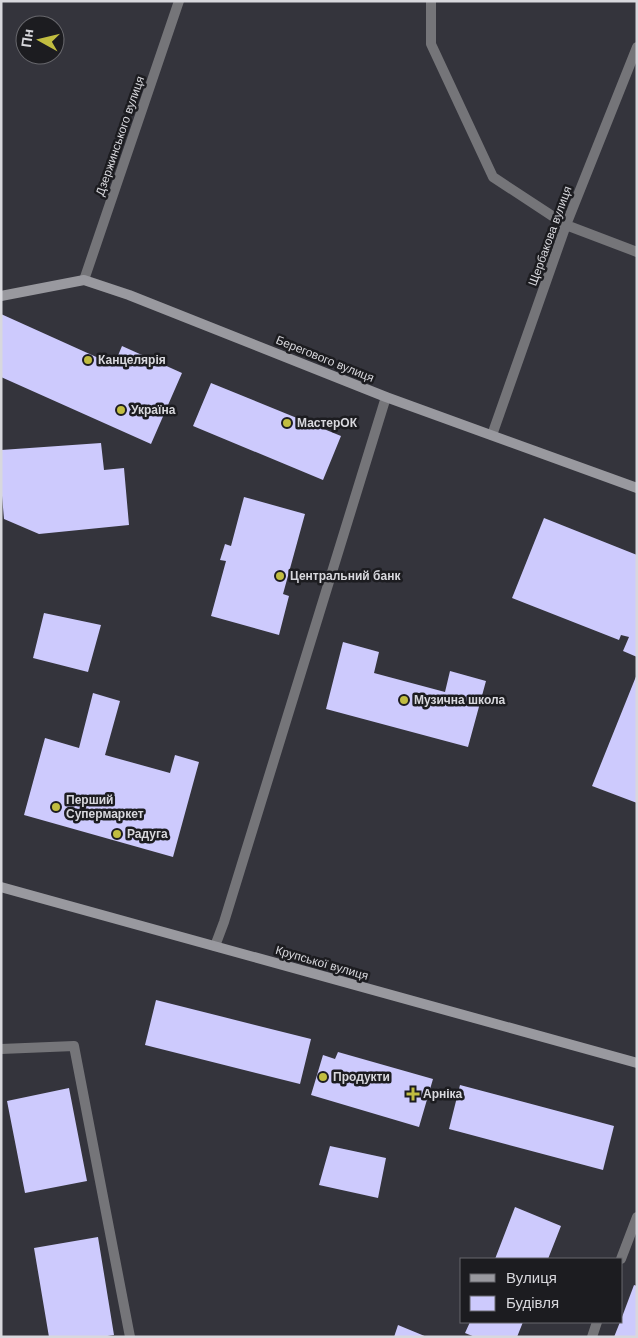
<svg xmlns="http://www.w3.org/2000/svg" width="638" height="1338" font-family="Arial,sans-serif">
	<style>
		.building { fill: #cdcafd }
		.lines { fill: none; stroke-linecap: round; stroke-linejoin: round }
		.lane { stroke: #757579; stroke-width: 10 }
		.street { stroke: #757579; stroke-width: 10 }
		.secondary { stroke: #99999f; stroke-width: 10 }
		.poi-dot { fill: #c1bd40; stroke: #1c1c20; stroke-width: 2 }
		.labels { text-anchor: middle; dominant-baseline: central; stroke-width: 5; stroke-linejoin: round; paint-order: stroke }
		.street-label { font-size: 12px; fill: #d8d8dd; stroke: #1c1c20 }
		.poi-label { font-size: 12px; font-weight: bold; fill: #d8d8dd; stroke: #1c1c20; text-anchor: start }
	</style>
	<rect width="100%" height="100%" fill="#34343c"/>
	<path class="building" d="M 1,314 L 114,365 L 122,346 L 182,373 L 151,444 L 1,377 Z
		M 211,383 L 341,436 L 323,480 L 193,426 Z
		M 101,443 L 104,470 L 124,468 L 129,525 L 39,534 L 4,519 L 1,484 L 1,450 Z
		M 244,497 L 305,514 L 283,594 L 289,596 L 279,635 L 211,616 L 226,561 L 220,560 L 225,544 L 231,546 Z
		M 544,518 L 637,555 L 637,657 L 623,651 L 629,637 L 621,635 L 619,640 L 512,598 Z
		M 44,613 L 101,625 L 88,672 L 33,658 Z
		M 343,642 L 379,652 L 374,673 L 445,692 L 450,671 L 486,681 L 468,747 L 326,709 Z
		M 637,674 L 637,803 L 592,786 Z
		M 93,693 L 120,701 L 105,755 L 170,773 L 175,755 L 199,762 L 173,857 L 24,815 L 45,738 L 79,748 Z
		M 156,1000 L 311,1039 L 300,1084 L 145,1045 Z
		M 338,1052 L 433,1079 L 419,1127 L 311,1095 L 323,1055 L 335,1059 Z
		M 460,1085 L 614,1126 L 603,1170 L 449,1129 Z
		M 69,1088 L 87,1181 L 25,1193 L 7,1101 Z
		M 330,1146 L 386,1158 L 378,1198 L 319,1185 Z
		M 515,1207 L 561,1226 L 548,1259 L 495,1259 Z
		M 98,1237 L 114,1335 L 101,1337 L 49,1337 L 34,1248 Z
		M 634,1285 L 637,1286 L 637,1337 L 614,1337 L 620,1322 L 622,1322 L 622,1317 Z
		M 470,1322 L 523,1322 L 517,1337 L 475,1337 L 465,1333 Z
		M 398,1325 L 427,1337 L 394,1337 Z"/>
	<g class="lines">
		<path class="lane" d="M 215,946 L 224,922 L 386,397
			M 1,1049 L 74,1046 L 130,1337"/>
		<path class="street" d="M 431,1 L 431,44 L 493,177 L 566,225 L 637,252
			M 84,280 L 179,1
			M 492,435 L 566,225 L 637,47
			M 621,1259 L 637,1217
			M 592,1337 L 597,1322"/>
		<path class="secondary" d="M 1,296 L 84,280 L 129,295 L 386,397 L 637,488
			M 1,887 L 637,1063"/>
	</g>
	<g class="poi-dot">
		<circle cx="88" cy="360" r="5"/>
		<circle cx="121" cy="410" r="5"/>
		<circle cx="287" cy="423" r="5"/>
		<circle cx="280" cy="576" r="5"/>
		<circle cx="404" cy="700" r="5"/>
		<circle cx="56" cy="807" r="5"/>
		<circle cx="117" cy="834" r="5"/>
		<circle cx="323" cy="1077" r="5"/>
		<path d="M410.5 1086.5h5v5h5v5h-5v5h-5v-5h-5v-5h5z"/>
	</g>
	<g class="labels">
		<g class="street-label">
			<text transform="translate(120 136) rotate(-71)">Дзержинського вулиця</text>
			<text transform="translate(550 236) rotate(-70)">Щербакова вулиця</text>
			<text transform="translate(325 359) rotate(22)">Берегового вулиця</text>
			<text transform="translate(322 963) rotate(16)">Крупської вулиця</text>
		</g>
		<g class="poi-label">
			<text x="98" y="360">Канцелярія</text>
			<text x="131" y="410">Україна</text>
			<text x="297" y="423">МастерОК</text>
			<text x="290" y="576">Центральний банк</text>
			<text x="414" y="700">Музична школа</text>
			<text x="66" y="800">Перший<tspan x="66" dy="14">Супермаркет</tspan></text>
			<text x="127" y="834">Радуга</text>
			<text x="333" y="1077">Продукти</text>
			<text x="423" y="1094">Арніка</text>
		</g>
	</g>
	<rect width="638" height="1338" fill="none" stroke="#d8d8dd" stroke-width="5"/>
	<rect x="460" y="1258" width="162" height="65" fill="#1c1c20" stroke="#67676c"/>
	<rect x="470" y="1274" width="25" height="8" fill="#99999f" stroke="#67676c"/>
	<text x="506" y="1283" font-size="15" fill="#d8d8dd">Вулиця</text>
	<rect x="470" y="1296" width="25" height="15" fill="#cdcafd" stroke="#67676c"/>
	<text x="506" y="1308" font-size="15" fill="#d8d8dd">Будівля</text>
	<g transform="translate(40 40) rotate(278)"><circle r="24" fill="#1c1c20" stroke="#67676c"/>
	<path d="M0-4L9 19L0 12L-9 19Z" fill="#c1bd40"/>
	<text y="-8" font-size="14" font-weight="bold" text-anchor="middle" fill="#d8d8dd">Пн</text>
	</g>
</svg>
